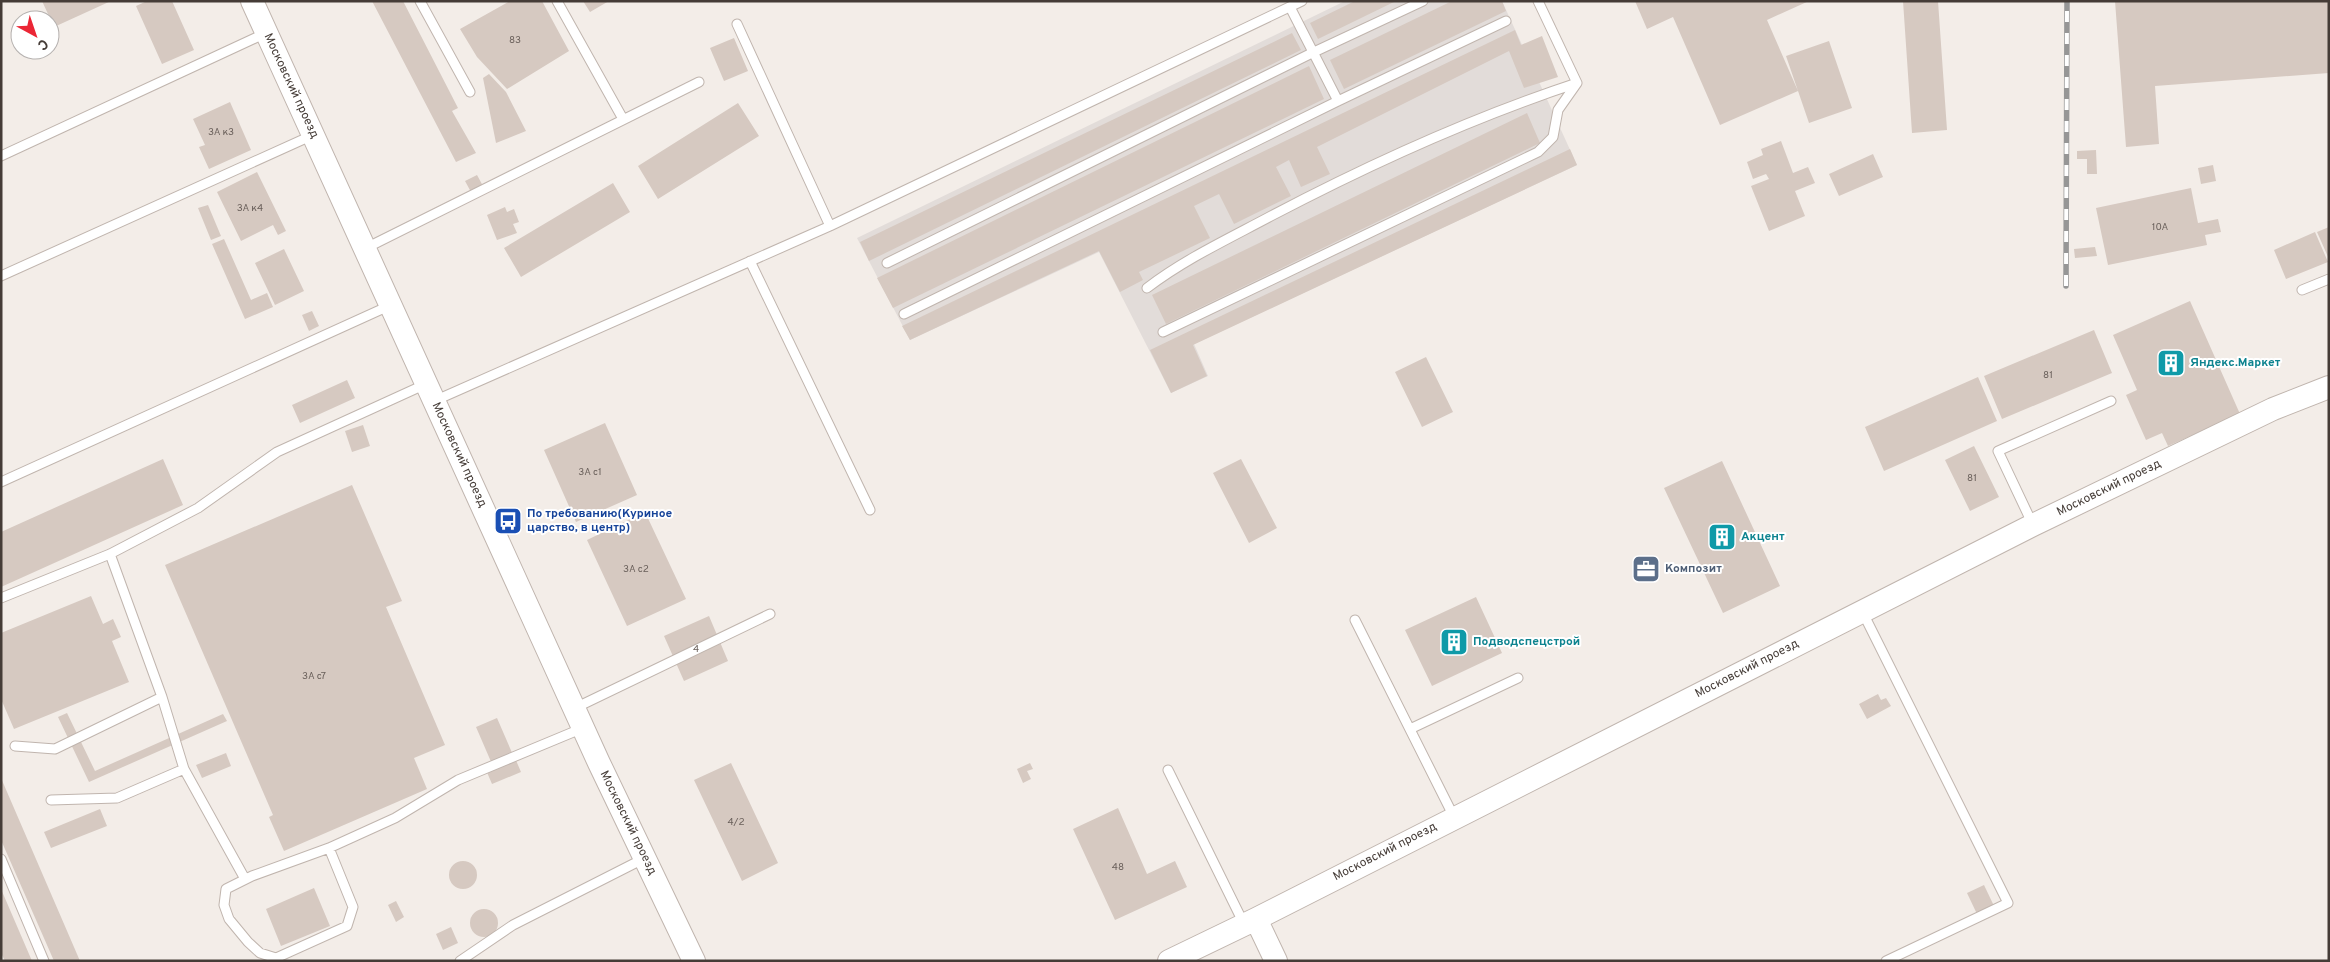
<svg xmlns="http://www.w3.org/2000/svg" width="2330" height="962" font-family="Overpass,sans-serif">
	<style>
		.industrial { fill: #e2dcd9 }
		.building { fill: #d6c9c1 }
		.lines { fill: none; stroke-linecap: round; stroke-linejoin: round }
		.service-casing { stroke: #c0b5ae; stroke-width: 11 }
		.tertiary-casing { stroke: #c0b5ae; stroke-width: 24 }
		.service { stroke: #fff; stroke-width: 9 }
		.tertiary { stroke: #fff; stroke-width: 22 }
		.rail-casing { stroke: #969696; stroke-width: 5.5 }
		.rail { stroke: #fff; stroke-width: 4; stroke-dasharray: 11; stroke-linecap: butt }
		.labels { text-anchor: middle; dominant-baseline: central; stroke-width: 4; stroke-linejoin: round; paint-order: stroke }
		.number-label { font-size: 10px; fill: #695f5a }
		.street-label { font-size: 12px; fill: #453c37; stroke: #fff }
		.culture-label { font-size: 12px; font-weight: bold; fill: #0d838f; stroke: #fff; text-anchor: start }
		.transit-label { font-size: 12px; font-weight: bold; fill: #164399; stroke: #fff; text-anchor: start }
		.service-label { font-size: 12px; font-weight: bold; fill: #4e5e75; stroke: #fff; text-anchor: start }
	</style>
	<rect width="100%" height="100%" fill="#f3ede8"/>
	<path class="industrial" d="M 1345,1 L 1502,1 L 1577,165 L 1194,344 L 1208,376 L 1171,393 L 1099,252 L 910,340 L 857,238 Z"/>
	<path class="building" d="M 42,1 L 111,1 L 54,27 Z
		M 147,1 L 172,1 L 194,50 L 162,64 L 136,6 Z
		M 372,1 L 403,1 L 458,108 L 452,111 L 476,153 L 456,162 Z
		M 510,1 L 542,1 L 569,51 L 507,89 L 477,57 L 460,29 Z
		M 583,1 L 609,1 L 590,12 Z
		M 1355,1 L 1396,1 L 1318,39 L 1310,23 Z
		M 1452,1 L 1502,1 L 1506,11 L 1344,89 L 1330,60 Z
		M 1635,1 L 1809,1 L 1767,20 L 1798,91 L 1720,125 L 1673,17 L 1647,29 Z
		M 1903,1 L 1938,1 L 1947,130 L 1912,133 Z
		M 2115,1 L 2329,1 L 2329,73 L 2155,86 L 2159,144 L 2126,147 Z
		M 1515,30 L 1521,45 L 1542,36 L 1558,77 L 1524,88 L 1509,51 L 1317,147 L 1330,174 L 1301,187 L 1289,160 L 1276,167 L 1291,196 L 1234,224 L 1219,194 L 1194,206 L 1210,238 L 1139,272 L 1143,280 L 1120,292 L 1099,251 L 910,340 L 902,326 Z
		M 1292,33 L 1301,50 L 869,261 L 860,242 Z
		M 734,38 L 748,71 L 724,81 L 710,48 Z
		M 1829,41 L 1852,108 L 1809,123 L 1786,56 Z
		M 1309,66 L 1324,99 L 893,308 L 877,278 Z
		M 489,74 L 506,92 L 526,131 L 496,143 L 483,78 Z
		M 230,102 L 251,150 L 209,169 L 199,147 L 205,145 L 193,119 Z
		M 738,103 L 759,136 L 658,199 L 638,166 Z
		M 1527,113 L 1540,143 L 1166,324 L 1152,295 Z
		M 1781,141 L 1793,173 L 1808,167 L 1815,183 L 1795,191 L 1805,216 L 1769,231 L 1751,186 L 1769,179 L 1766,174 L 1753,179 L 1747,162 L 1763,155 L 1761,149 Z
		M 1570,149 L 1577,165 L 1193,345 L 1207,376 L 1171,393 L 1150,350 Z
		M 2096,150 L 2097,174 L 2087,174 L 2087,159 L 2077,159 L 2077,151 Z
		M 1873,154 L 1883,177 L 1839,196 L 1829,174 Z
		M 2213,165 L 2216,181 L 2201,184 L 2198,168 Z
		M 257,172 L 286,231 L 278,235 L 273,225 L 241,241 L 217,192 Z
		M 477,175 L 483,186 L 471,192 L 465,181 Z
		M 613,183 L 630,212 L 521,277 L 504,248 Z
		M 2191,188 L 2198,223 L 2218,219 L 2221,232 L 2205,235 L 2207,245 L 2108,265 L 2096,208 Z
		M 208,205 L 221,236 L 211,240 L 198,208 Z
		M 505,207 L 507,212 L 514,209 L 519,222 L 513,224 L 517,233 L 497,240 L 487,215 Z
		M 2329,227 L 2329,259 L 2317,232 Z
		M 2315,232 L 2328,262 L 2286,279 L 2274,250 Z
		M 224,239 L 251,300 L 267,293 L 273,307 L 245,319 L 212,244 Z
		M 2095,247 L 2097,256 L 2075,258 L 2074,249 Z
		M 284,249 L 304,291 L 275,305 L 255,263 Z
		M 2190,301 L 2240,414 L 2168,446 L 2162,433 L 2146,440 L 2126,395 L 2137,390 L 2113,335 Z
		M 312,311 L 319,326 L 309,331 L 302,315 Z
		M 2094,330 L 2112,373 L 2002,419 L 1984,376 Z
		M 1426,357 L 1453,412 L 1422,427 L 1395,372 Z
		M 1978,377 L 1997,421 L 1884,471 L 1865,427 Z
		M 347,380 L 355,398 L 300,423 L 292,405 Z
		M 605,423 L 637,495 L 576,522 L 544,450 Z
		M 363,425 L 370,446 L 352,452 L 345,431 Z
		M 1974,446 L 1999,497 L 1970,511 L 1945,460 Z
		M 163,459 L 183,505 L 1,587 L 1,532 Z
		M 1241,459 L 1277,528 L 1249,543 L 1213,473 Z
		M 1722,461 L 1780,586 L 1723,613 L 1664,488 Z
		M 352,485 L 402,601 L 386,607 L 445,745 L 414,758 L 427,789 L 284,851 L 269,817 L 273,815 L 165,565 Z
		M 645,512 L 686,599 L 627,626 L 587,540 Z
		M 91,596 L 103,624 L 113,619 L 121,637 L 112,641 L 129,682 L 14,729 L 1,699 L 1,633 Z
		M 1476,597 L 1502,653 L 1432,686 L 1405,630 Z
		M 709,616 L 728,661 L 684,681 L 664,636 Z
		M 1878,694 L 1881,700 L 1886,698 L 1891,706 L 1867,719 L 1859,704 Z
		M 67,713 L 95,771 L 223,714 L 227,721 L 89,782 L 58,717 Z
		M 497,718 L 513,755 L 492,764 L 476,727 Z
		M 226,753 L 231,766 L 202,778 L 196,765 Z
		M 515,758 L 521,772 L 492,784 L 486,770 Z
		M 731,763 L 778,863 L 742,881 L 694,780 Z
		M 1030,763 L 1033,769 L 1027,771 L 1031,779 L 1023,783 L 1017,769 Z
		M 1,778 L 80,961 L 54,961 L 1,840 Z
		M 1118,808 L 1147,874 L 1175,861 L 1187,887 L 1115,920 L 1073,829 Z
		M 100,809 L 107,826 L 51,848 L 44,832 Z
		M449 875a14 14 0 1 1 28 0a14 14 0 1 1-28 0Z
		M 1984,885 L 1994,906 L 1977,914 L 1967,893 Z
		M 314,888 L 330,926 L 281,946 L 266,909 Z
		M 1,889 L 32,961 L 5,961 L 1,953 Z
		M 396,901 L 404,917 L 396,922 L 388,905 Z
		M470 923a14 14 0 1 1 28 0a14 14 0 1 1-28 0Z
		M 451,927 L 458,943 L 443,950 L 436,934 Z"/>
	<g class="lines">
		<defs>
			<path id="service" d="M 420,1 L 470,92
				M 557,1 L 623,119
				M 1290,7 L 1338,101
				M 737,24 L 830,226
				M 1,156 L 266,33
				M 366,248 L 699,82
				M 750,261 L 870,510
				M 887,263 L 1314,52 L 1423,1
				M 1,276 L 313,135
				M 1147,288 C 1185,259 1228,239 1271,216 C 1370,164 1471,118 1577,83
				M 2302,290 L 2329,279
				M 904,314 L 1338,101 L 1506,21
				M 1163,332 L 1538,152 L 1553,137 L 1558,110 L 1577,83 L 1538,1
				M 434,401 L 830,226 L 1302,1
				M 1,482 L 391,305
				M 2033,525 L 1998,451 L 2111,401
				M 110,554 L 162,697 L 184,769 L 245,879
				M 1,598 L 110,554 L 198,508 L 277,452 L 426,384
				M 1862,611 L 2008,903 L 1886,961
				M 1355,620 L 1454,817
				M 575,708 L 770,614
				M 1410,729 L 1518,678
				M 15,746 L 55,749 L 162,697
				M 1168,770 L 1244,924
				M 51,800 L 117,798 L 184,769
				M 329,848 L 353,907 L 347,926 L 276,958 L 260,953 L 248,942 L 229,919 L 224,905 L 226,889 L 252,876 L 329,848 L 395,818 L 458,780 L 583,728
				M 1,859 L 44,961
				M 460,961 L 513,925 L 645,858"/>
			<path id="tertiary" d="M 252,1 L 599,763 L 694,961
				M 1256,919 L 1276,961
				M 1169,961 L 1256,919 L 2033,525 L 2273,409 L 2329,387"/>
		</defs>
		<use href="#service" class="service-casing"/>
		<use href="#tertiary" class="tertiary-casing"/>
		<use href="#service" class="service"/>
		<use href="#tertiary" class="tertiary"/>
		<defs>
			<path id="rail" d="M 2066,286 L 2067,1"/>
		</defs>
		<use href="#rail" class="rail-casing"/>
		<use href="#rail" class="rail"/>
	</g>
	<defs>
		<symbol id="building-square" viewBox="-11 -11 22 22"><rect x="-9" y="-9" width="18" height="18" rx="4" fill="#0f9aa8" stroke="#fff"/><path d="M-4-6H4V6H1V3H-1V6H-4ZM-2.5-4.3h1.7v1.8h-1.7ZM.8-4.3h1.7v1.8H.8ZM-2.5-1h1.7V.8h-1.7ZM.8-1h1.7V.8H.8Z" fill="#fff"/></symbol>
		<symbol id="bus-square" viewBox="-11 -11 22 22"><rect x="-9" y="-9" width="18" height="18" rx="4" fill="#1a4fb4" stroke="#fff"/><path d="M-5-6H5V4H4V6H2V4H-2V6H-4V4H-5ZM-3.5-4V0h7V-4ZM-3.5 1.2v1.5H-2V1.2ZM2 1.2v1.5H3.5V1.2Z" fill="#fff"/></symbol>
		<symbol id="office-square" viewBox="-11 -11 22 22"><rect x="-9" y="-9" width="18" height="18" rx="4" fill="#5c6f8a" stroke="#fff"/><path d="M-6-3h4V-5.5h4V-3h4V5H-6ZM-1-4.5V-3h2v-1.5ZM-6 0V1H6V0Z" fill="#fff"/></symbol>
	</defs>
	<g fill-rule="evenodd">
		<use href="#building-square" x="2155" y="347" width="32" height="32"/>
		<use href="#bus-square" x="492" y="505" width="32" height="32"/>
		<use href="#building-square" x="1706" y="521" width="32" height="32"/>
		<use href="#office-square" x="1630" y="553" width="32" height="32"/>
		<use href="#building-square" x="1438" y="626" width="32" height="32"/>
	</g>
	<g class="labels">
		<g class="number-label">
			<text x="515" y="40">83</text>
			<text x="221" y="132">3А к3</text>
			<text x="250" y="208">3А к4</text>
			<text x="2160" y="227">10А</text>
			<text x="2048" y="375">81</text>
			<text x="590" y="472">3А с1</text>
			<text x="1972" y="478">81</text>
			<text x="636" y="569">3А с2</text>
			<text x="696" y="649">4</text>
			<text x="314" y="676">3А с7</text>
			<text x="736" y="822">4/2</text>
			<text x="1118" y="867">48</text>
		</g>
		<g class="street-label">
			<text transform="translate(291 86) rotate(65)">Московский проезд</text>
			<text transform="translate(459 455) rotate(65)">Московский проезд</text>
			<text transform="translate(2109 488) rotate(-26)">Московский проезд</text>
			<text transform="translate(1747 669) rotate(-27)">Московский проезд</text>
			<text transform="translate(628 823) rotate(64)">Московский проезд</text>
			<text transform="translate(1385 852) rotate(-27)">Московский проезд</text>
		</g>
		<g class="culture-label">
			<text x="2190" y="363">Яндекс.Маркет</text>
			<text x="1741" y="537">Акцент</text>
			<text x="1473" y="642">Подводспецстрой</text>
		</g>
		<g class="transit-label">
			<text x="527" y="514">По требованию(Куриное<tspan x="527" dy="14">царство, в центр)</tspan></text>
		</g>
		<g class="service-label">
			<text x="1665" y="569">Композит</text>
		</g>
	</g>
	<rect width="2330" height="962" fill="none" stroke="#453c37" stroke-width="5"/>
	<g transform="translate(35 35) rotate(140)"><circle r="24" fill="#ffffff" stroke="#b5b1af"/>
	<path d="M0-4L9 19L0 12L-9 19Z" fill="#eb2635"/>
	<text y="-8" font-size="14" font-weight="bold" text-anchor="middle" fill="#453c37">С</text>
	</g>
</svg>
